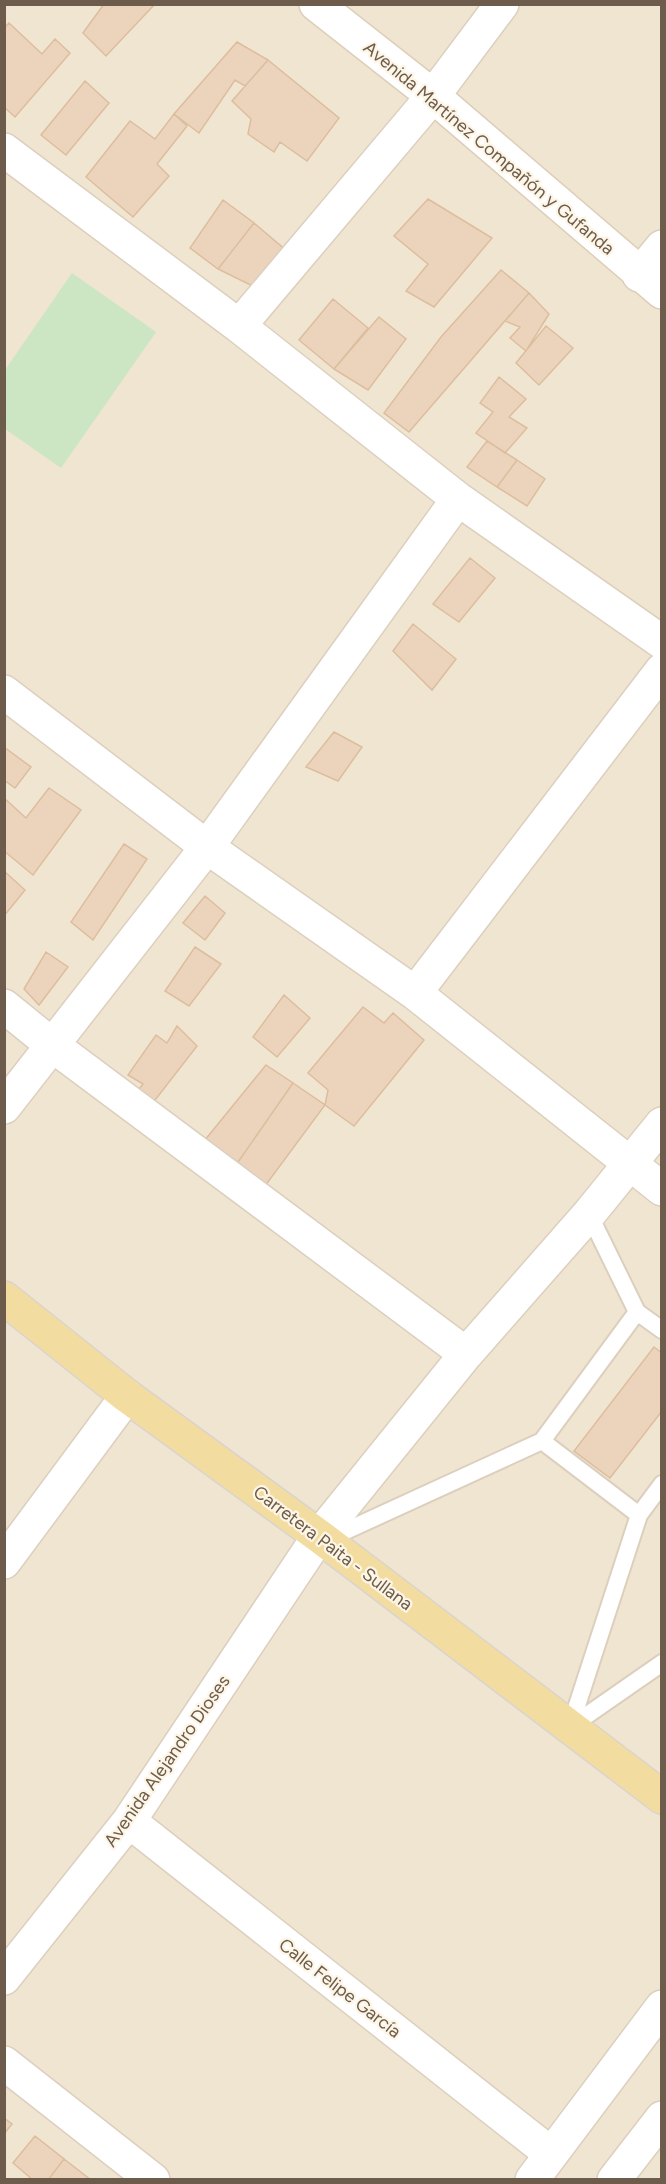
<svg xmlns="http://www.w3.org/2000/svg" width="666" height="2184" font-family="Figtree,sans-serif">
	<style>
		.residential { fill: #f0e5d0 }
		.green { fill: #cce5c2 }
		.building { fill: #ecd4bc; stroke: #dcbd9e; stroke-width: 1.5 }
		.lines { fill: none; stroke-linecap: round; stroke-linejoin: round }
		.lane-casing { stroke: #dccfbe; stroke-width: 20 }
		.street-casing { stroke: #dccfbe; stroke-width: 36 }
		.secondary-casing { stroke: #ddceba; stroke-width: 36 }
		.primary-casing { stroke: #d9d4d0; stroke-width: 36 }
		.lane { stroke: #fff; stroke-width: 16 }
		.street { stroke: #fff; stroke-width: 33 }
		.secondary { stroke: #fff; stroke-width: 33 }
		.primary { stroke: #f2dc9f; stroke-width: 33 }
		.labels { text-anchor: middle; dominant-baseline: central; stroke-width: 4.5; stroke-linejoin: round; paint-order: stroke }
		.street-label { font-size: 18px; fill: #6d5b4b; stroke: #fdf6e6 }
	</style>
	<rect width="100%" height="100%" fill="#f9f2e1"/>
	<path class="residential" d="M 5,5 L 661,5 L 661,2179 L 5,2179 Z"/>
	<path class="green" d="M 72,273 L 156,332 L 61,468 L 5,429 L 5,370 Z"/>
	<path class="building" d="M 155,4 L 106,56 L 83,33 L 104,4 Z
		M 9,23 L 42,54 L 55,39 L 70,53 L 15,117 L 4,107 L 4,28 Z
		M 237,42 L 268,60 L 245,86 L 235,80 L 199,133 L 174,114 Z
		M 268,60 L 339,118 L 307,161 L 280,142 L 274,152 L 248,134 L 251,119 L 232,101 Z
		M 85,81 L 109,103 L 66,155 L 41,135 Z
		M 174,114 L 187,126 L 157,164 L 169,176 L 133,217 L 86,177 L 130,121 L 155,139 Z
		M 428,199 L 492,238 L 434,307 L 406,291 L 428,264 L 394,236 Z
		M 223,200 L 254,223 L 218,269 L 190,248 Z
		M 254,223 L 288,252 L 261,290 L 218,269 Z
		M 501,270 L 529,293 L 409,432 L 384,413 L 441,337 Z
		M 529,293 L 549,314 L 526,351 L 510,338 L 520,327 L 505,321 Z
		M 333,299 L 368,328 L 334,369 L 299,340 Z
		M 379,317 L 406,339 L 368,390 L 334,369 Z
		M 546,326 L 573,348 L 539,385 L 516,363 Z
		M 499,377 L 526,399 L 509,417 L 527,428 L 505,453 L 476,433 L 493,412 L 480,403 Z
		M 487,441 L 517,460 L 497,487 L 467,467 Z
		M 517,460 L 545,479 L 527,506 L 497,487 Z
		M 470,558 L 495,578 L 459,622 L 433,604 Z
		M 413,624 L 456,659 L 432,690 L 393,651 Z
		M 334,732 L 362,747 L 338,781 L 306,767 Z
		M 4,747 L 31,767 L 15,788 L 4,780 Z
		M 49,788 L 81,810 L 33,875 L 4,851 L 4,798 L 26,818 Z
		M 124,844 L 147,859 L 93,940 L 71,922 Z
		M 4,871 L 25,890 L 4,916 Z
		M 205,896 L 225,913 L 205,940 L 183,923 Z
		M 195,947 L 221,964 L 189,1006 L 165,991 Z
		M 46,952 L 68,967 L 39,1005 L 24,989 Z
		M 284,995 L 310,1018 L 277,1057 L 253,1037 Z
		M 363,1007 L 384,1023 L 393,1013 L 424,1040 L 354,1126 L 325,1105 L 328,1090 L 308,1073 Z
		M 177,1026 L 197,1046 L 145,1113 L 130,1101 L 143,1084 L 128,1075 L 156,1035 L 167,1043 Z
		M 266,1065 L 293,1083 L 236,1165 L 205,1140 Z
		M 293,1083 L 325,1105 L 265,1186 L 236,1165 Z
		M 654,1347 L 662,1353 L 662,1411 L 610,1478 L 574,1451 Z
		M 4,2118 L 12,2124 L 4,2134 Z
		M 35,2136 L 64,2159 L 48,2180 L 33,2180 L 13,2163 Z
		M 64,2159 L 91,2180 L 48,2180 Z"/>
	<g class="lines">
		<defs>
			<path id="lane" d="M 589,1214 L 637,1312 L 662,1330
				M 542,1441 L 639,1515
				M 326,1540 L 542,1441 L 637,1312
				M 570,1727 L 639,1515 L 662,1484
				M 570,1727 L 662,1663"/>
			<path id="street" d="M 4,150 L 239,326 L 458,499 L 662,642
				M 639,275 L 662,247
				M 239,326 L 433,96 L 502,4
				M 4,692 L 207,847 L 415,993 L 662,1189
				M 415,993 L 662,670
				M 4,1006 L 52,1045 L 466,1354
				M 4,1107 L 207,847 L 458,499
				M 4,1562 L 127,1396
				M 129,1821 L 551,2154
				M 4,1978 L 129,1821 L 319,1536 L 466,1354 L 589,1214 L 662,1124
				M 4,2063 L 153,2180
				M 532,2180 L 662,2007
				M 614,2180 L 662,2118"/>
			<path id="secondary" d="M 316,4 L 433,96 L 662,292"/>
			<path id="primary" d="M 4,1298 L 127,1396 L 319,1536 L 662,1797"/>
		</defs>
		<use href="#lane" class="lane-casing"/>
		<use href="#street" class="street-casing"/>
		<use href="#secondary" class="secondary-casing"/>
		<use href="#primary" class="primary-casing"/>
		<use href="#lane" class="lane"/>
		<use href="#street" class="street"/>
		<use href="#secondary" class="secondary"/>
		<use href="#primary" class="primary"/>
	</g>
	<g class="labels">
		<g class="street-label">
			<text transform="translate(489 148) rotate(40)">Avenida Martínez Compañón y Gufanda</text>
			<text transform="translate(333 1548) rotate(37)">Carretera Paita - Sullana</text>
			<text transform="translate(167 1761) rotate(-55)">Avenida Alejandro Dioses</text>
			<text transform="translate(340 1988) rotate(38)">Calle Felipe García</text>
		</g>
	</g>
	<rect width="666" height="2184" fill="none" stroke="#6d5b4b" stroke-width="12"/>
</svg>
